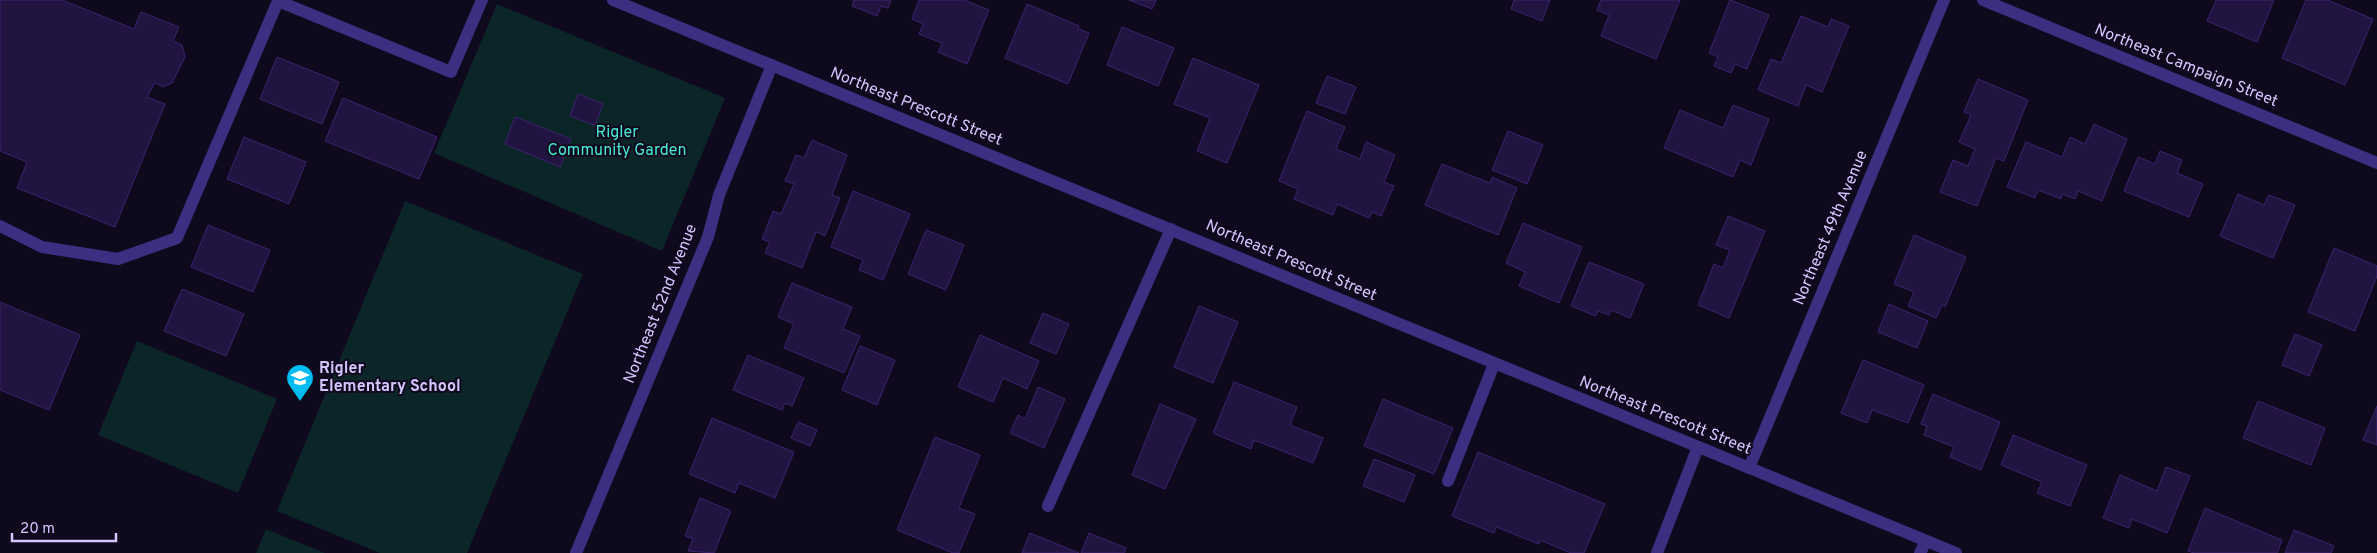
<svg xmlns="http://www.w3.org/2000/svg" width="2377" height="553" font-family="Overpass,sans-serif">
	<style>
		.green { fill: #0c2528 }
		.building { fill: #221440; stroke: #3b236e }
		.lines { fill: none; stroke-linecap: round; stroke-linejoin: round }
		.service { stroke: #3c2f81; stroke-width: 12 }
		.minor { stroke: #3c2f81; stroke-width: 12 }
		.tertiary { stroke: #3c2f81; stroke-width: 12 }
		.labels { text-anchor: middle; dominant-baseline: central; stroke-width: 4; stroke-linejoin: round; paint-order: stroke }
		.street-label { font-size: 16px; fill: #d3c6ff; stroke: #0f091d }
		.park-label { font-size: 16px; fill: #46ead5; stroke: #0f091d }
		.poi-label { font-size: 16px; font-weight: bold; fill: #d3c6ff; stroke: #0f091d; text-anchor: start }
	</style>
	<rect width="100%" height="100%" fill="#0f091d"/>
	<path class="green" d="M 497,4 L 725,98 L 662,251 L 434,153 Z
		M 405,201 L 583,274 L 467,553 L 380,553 L 277,511 Z
		M 137,341 L 277,399 L 238,493 L 98,435 Z
		M 266,529 L 325,553 L 256,553 Z"/>
	<path class="building" d="M 0,0 L 62,0 L 134,29 L 141,12 L 179,27 L 173,41 L 182,45 L 185,57 L 172,83 L 163,87 L 155,83 L 147,97 L 165,104 L 115,227 L 17,188 L 27,162 L 0,151 Z
		M 854,0 L 891,0 L 888,8 L 881,6 L 877,16 L 852,6 Z
		M 919,0 L 964,0 L 989,10 L 967,64 L 938,52 L 942,43 L 919,34 L 923,24 L 912,19 Z
		M 1129,0 L 1156,0 L 1152,9 Z
		M 1514,0 L 1550,0 L 1542,21 L 1511,9 Z
		M 1601,0 L 1680,0 L 1656,59 L 1601,36 L 1609,15 L 1597,10 Z
		M 1730,0 L 1769,15 L 1747,69 L 1735,64 L 1731,73 L 1714,66 L 1718,57 L 1709,53 Z
		M 2216,0 L 2274,0 L 2257,42 L 2207,21 Z
		M 2306,0 L 2327,0 L 2373,19 L 2345,85 L 2282,58 Z
		M 1027,4 L 1079,26 L 1078,29 L 1089,33 L 1068,84 L 1005,58 Z
		M 1801,16 L 1828,27 L 1831,19 L 1849,26 L 1822,92 L 1806,85 L 1798,106 L 1758,90 L 1771,59 L 1781,63 Z
		M 1122,27 L 1174,48 L 1158,86 L 1107,65 Z
		M 277,57 L 339,82 L 322,124 L 260,99 Z
		M 1193,58 L 1259,85 L 1227,163 L 1197,151 L 1210,118 L 1174,104 Z
		M 1327,76 L 1356,87 L 1345,114 L 1316,103 Z
		M 1978,79 L 2028,100 L 2004,161 L 1996,158 L 1977,206 L 1940,192 L 1953,160 L 1968,166 L 1975,149 L 1959,142 L 1971,115 L 1964,112 Z
		M 578,94 L 603,104 L 595,125 L 570,116 Z
		M 343,98 L 437,137 L 419,179 L 325,141 Z
		M 1733,105 L 1769,119 L 1751,165 L 1740,160 L 1733,177 L 1664,148 L 1680,110 L 1723,128 Z
		M 1307,111 L 1345,127 L 1336,149 L 1360,159 L 1366,142 L 1395,155 L 1384,182 L 1394,186 L 1381,216 L 1372,212 L 1369,218 L 1337,204 L 1333,215 L 1294,199 L 1298,189 L 1279,181 Z
		M 515,117 L 571,139 L 560,167 L 505,144 Z
		M 2094,124 L 2127,139 L 2102,201 L 2078,191 L 2075,199 L 2062,194 L 2061,199 L 2038,190 L 2035,198 L 2007,187 L 2026,142 L 2062,157 L 2070,137 L 2085,144 Z
		M 1508,131 L 1543,145 L 1527,184 L 1492,170 Z
		M 244,137 L 306,162 L 289,204 L 227,179 Z
		M 812,140 L 847,155 L 832,195 L 840,198 L 825,236 L 816,232 L 802,268 L 765,253 L 770,242 L 762,239 L 773,211 L 781,214 L 794,184 L 785,181 L 796,155 L 804,158 Z
		M 2160,151 L 2182,160 L 2177,173 L 2203,184 L 2189,217 L 2124,191 L 2138,157 L 2155,164 Z
		M 1442,164 L 1490,183 L 1492,177 L 1517,188 L 1498,235 L 1425,205 Z
		M 853,191 L 910,214 L 883,280 L 859,270 L 863,260 L 831,247 Z
		M 2238,194 L 2264,205 L 2269,195 L 2295,205 L 2273,258 L 2220,236 Z
		M 1728,216 L 1765,231 L 1729,318 L 1698,305 L 1714,264 L 1723,268 L 1730,250 L 1716,245 Z
		M 1523,223 L 1582,247 L 1559,303 L 1519,286 L 1525,272 L 1506,263 Z
		M 208,225 L 270,250 L 253,292 L 191,267 Z
		M 926,230 L 964,245 L 946,290 L 908,274 Z
		M 1914,235 L 1966,257 L 1945,307 L 1942,305 L 1936,318 L 1908,306 L 1914,292 L 1894,284 Z
		M 2334,248 L 2377,266 L 2377,276 L 2355,331 L 2308,312 Z
		M 1589,262 L 1644,284 L 1630,318 L 1611,310 L 1609,315 L 1598,311 L 1596,316 L 1571,306 Z
		M 792,283 L 852,307 L 843,329 L 860,336 L 844,373 L 784,348 L 794,324 L 778,317 Z
		M 182,289 L 244,314 L 226,356 L 164,331 Z
		M 0,302 L 80,335 L 49,410 L 0,390 Z
		M 1889,304 L 1928,321 L 1917,348 L 1878,332 Z
		M 1199,306 L 1238,322 L 1213,383 L 1174,367 Z
		M 1043,313 L 1069,324 L 1056,354 L 1030,343 Z
		M 2295,334 L 2322,345 L 2309,376 L 2282,365 Z
		M 980,335 L 1039,361 L 1027,389 L 1003,378 L 993,402 L 958,387 Z
		M 860,346 L 895,360 L 877,405 L 842,390 Z
		M 748,355 L 804,378 L 792,406 L 785,403 L 782,410 L 733,390 Z
		M 1863,360 L 1924,385 L 1908,423 L 1872,410 L 1867,423 L 1841,413 Z
		M 1234,382 L 1297,407 L 1290,425 L 1323,438 L 1313,463 L 1254,440 L 1251,449 L 1213,433 Z
		M 1038,387 L 1065,399 L 1044,448 L 1010,433 L 1018,415 L 1025,419 Z
		M 1933,394 L 2000,422 L 1981,470 L 1950,457 L 1954,447 L 1924,435 L 1927,426 L 1921,424 Z
		M 1383,399 L 1453,428 L 1434,474 L 1364,446 Z
		M 2258,401 L 2325,428 L 2311,465 L 2243,438 Z
		M 1160,404 L 1196,419 L 1165,489 L 1132,475 Z
		M 2377,406 L 2377,445 L 2363,440 Z
		M 712,418 L 794,452 L 775,498 L 739,483 L 735,493 L 689,474 Z
		M 798,422 L 817,430 L 810,446 L 791,438 Z
		M 2013,435 L 2087,465 L 2070,506 L 2037,493 L 2042,482 L 2001,465 Z
		M 935,437 L 980,455 L 959,508 L 975,514 L 959,553 L 953,553 L 897,530 Z
		M 1478,452 L 1605,504 L 1584,553 L 1571,553 L 1540,540 L 1539,544 L 1496,527 L 1494,533 L 1452,516 Z
		M 1374,459 L 1415,475 L 1404,502 L 1363,486 Z
		M 2166,467 L 2190,476 L 2167,533 L 2132,519 L 2129,528 L 2103,518 L 2120,475 L 2157,491 Z
		M 700,498 L 731,511 L 714,553 L 688,551 L 693,539 L 685,536 Z
		M 2205,508 L 2282,540 L 2277,553 L 2194,553 L 2188,551 Z
		M 2294,530 L 2334,546 L 2331,553 L 2285,553 Z
		M 1030,533 L 1079,553 L 1022,553 Z
		M 1089,533 L 1126,548 L 1124,553 L 1081,553 Z"/>
	<g class="lines">
		<path class="service" d="M 0,226 L 42,247 L 118,259 L 177,238 L 278,1 L 451,72 L 482,0
			M 1448,481 L 1494,364
			M 1048,506 L 1171,229
			M 1657,553 L 1698,447
			M 1920,553 L 1926,541"/>
		<path class="minor" d="M 1983,0 L 2377,163
			M 1749,468 L 1944,0
			M 576,553 L 708,237 L 719,195 L 772,65"/>
		<path class="tertiary" d="M 613,0 L 1956,553"/>
	</g>
	<defs>
		<symbol id="school-pin" viewBox="-11 -11 22 30"><path d="M0 17L-7.5 6A9.5 9.5 0 1 1 7.5 6Z" fill="#00bcf1" stroke="#0f091d"/><path d="M0-5L7-2L0 1L-7-2ZM-4 1L0 2.5L4 1V4Q0 6-4 4Z" fill="#fff"/></symbol>
	</defs>
	<g fill-rule="evenodd">
		<use href="#school-pin" x="284" y="362" width="32" height="43"/>
	</g>
	<g class="labels">
		<g class="street-label">
			<text transform="translate(2186 66) rotate(22)">Northeast Campaign Street</text>
			<text transform="translate(916 107) rotate(22)">Northeast Prescott Street</text>
			<text transform="translate(1831 228) rotate(-67)">Northeast 49th Avenue</text>
			<text transform="translate(1291 261) rotate(23)">Northeast Prescott Street</text>
			<text transform="translate(661 304) rotate(-68)">Northeast 52nd Avenue</text>
			<text transform="translate(1665 416) rotate(22)">Northeast Prescott Street</text>
		</g>
		<g class="park-label">
			<text x="617" y="133">Rigler<tspan x="617" dy="18">Community Garden</tspan></text>
		</g>
		<g class="poi-label">
			<text x="319" y="369">Rigler<tspan x="319" dy="18">Elementary School</tspan></text>
		</g>
	</g>
	<path d="M12 533v8h104v-8" fill="none" stroke="#d3c6ff" stroke-width="2.5"/>
	<text x="20" y="533" font-size="15" fill="#d3c6ff" stroke="#0f091d" stroke-width="4" paint-order="stroke">20 m</text>
</svg>
